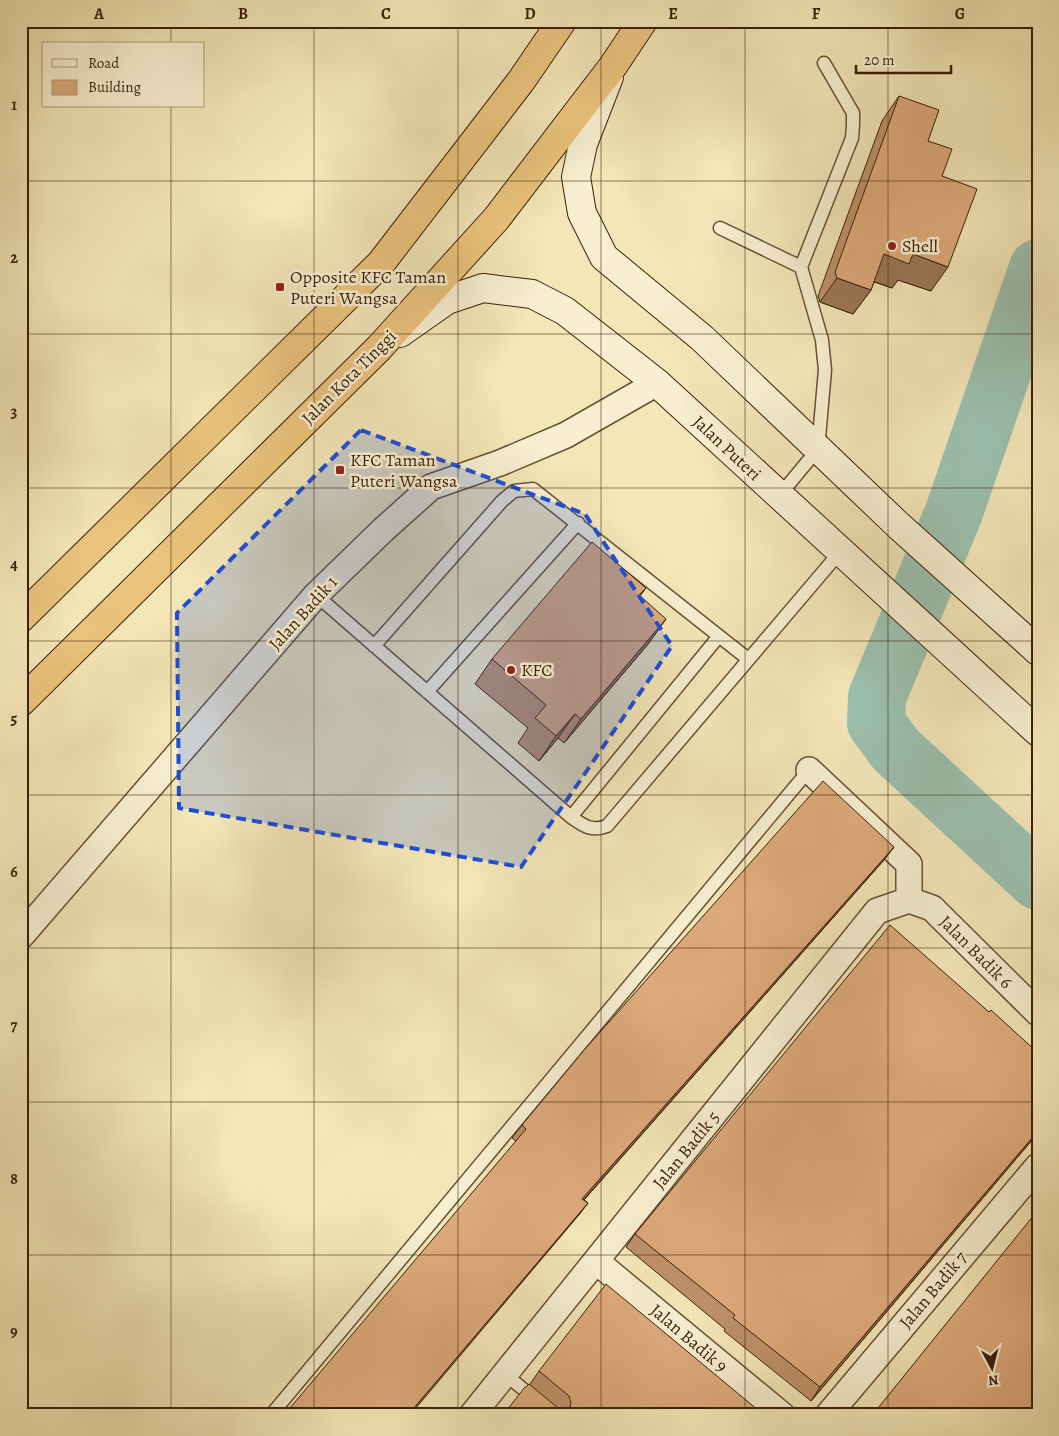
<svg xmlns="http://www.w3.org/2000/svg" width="1059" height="1436" font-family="Alegreya,serif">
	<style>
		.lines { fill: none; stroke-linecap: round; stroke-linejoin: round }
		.river { stroke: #9bc0af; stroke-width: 58 }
		.lane-casing { stroke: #695034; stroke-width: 15 }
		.street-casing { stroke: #695034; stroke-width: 28 }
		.secondary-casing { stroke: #3b1e09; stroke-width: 30 }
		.highway-casing { stroke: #3b1e09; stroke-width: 30 }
		.lane { stroke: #f7efd0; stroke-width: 12 }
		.street { stroke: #f7efd0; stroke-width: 25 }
		.secondary { stroke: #f7efd0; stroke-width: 28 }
		.highway { stroke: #eac37c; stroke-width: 28 }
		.wall { fill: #bd9169; stroke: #3b1e09 }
		.shaded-wall { fill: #9a7655; stroke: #3b1e09 }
		.building { fill: #dca97a; stroke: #3b1e09 }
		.marked { fill: #1d4ed8; fill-opacity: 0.2; stroke: #1d4ed8; stroke-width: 4; stroke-dasharray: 10 6; stroke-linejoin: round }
		.grid { fill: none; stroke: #3b1e09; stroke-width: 1; stroke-opacity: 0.55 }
		.poi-dot { fill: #8f2418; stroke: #f7efd0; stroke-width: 2 }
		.labels { text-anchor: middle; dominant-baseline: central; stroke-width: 5; stroke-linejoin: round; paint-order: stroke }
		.poi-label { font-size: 18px; fill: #3b1e09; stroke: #f7efd0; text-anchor: start }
		.street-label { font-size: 18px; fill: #3b1e09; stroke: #f7efd0 }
		.neatline { fill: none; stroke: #3b1e09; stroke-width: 2 }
		.grid-label { font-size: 16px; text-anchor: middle; font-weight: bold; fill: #3b1e09 }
	</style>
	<rect width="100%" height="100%" fill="#f3e6b7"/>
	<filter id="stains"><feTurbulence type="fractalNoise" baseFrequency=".004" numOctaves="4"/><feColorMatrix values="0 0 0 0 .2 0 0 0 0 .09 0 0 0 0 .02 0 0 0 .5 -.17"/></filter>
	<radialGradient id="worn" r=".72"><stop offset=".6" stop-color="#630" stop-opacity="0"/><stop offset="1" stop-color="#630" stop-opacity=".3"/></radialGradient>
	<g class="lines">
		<path class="river" d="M 1038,268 L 954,512 L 877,697 L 876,723 L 896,750 L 1038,881"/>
		<defs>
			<path id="lane" d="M 720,228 L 801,267
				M 779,496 L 818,449 L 825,370 L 822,340 L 801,267 L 852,138 L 853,125 L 853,113 L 824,63
				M 316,595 L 571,817 C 584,826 592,832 607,826 L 840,552
				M 374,646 L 502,501 L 514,491 L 533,489 L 748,659
				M 427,692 L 578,523
				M 571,817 L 719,636
				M 505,1374 L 554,1415
				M 271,1415 L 809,770"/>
			<path id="street" d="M 809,770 L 909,864 L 909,900
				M 909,900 L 932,908 L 1038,1013
				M 21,936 L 316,595 L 383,530 L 431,487 L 500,463 L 566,435 L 657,383
				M 597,1262 L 782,1415
				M 472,1415 L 877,911 L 909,900
				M 828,1415 L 1038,1166"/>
			<path id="secondary" d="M 609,77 L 583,144 L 576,177 L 582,213 L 604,257 L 702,338 L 899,526 L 1038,651
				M 400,333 L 447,300 L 483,288 L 532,294 L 565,311 L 657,383 L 1038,732"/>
			<path id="highway" d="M 21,618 L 381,263 L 521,81 L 562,21
				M 21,702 L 379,348 L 496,219 L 613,66 L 643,21"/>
		</defs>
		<use href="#lane" class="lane-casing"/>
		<use href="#street" class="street-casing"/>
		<use href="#secondary" class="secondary-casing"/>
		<use href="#highway" class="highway-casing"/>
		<use href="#lane" class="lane"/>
		<use href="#street" class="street"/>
		<use href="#secondary" class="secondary"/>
		<use href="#highway" class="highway"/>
	</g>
	<path class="wall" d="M 899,96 L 928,141 L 942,176 L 931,291 L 898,280 L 892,288 L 874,282 L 871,290 L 853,314 L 820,302 L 818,296 L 882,121 Z
		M 646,588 L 640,596 L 649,643 L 564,743 L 558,738 L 539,761 L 518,743 L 528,728 L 475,684 L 492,659 Z
		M 894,847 L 884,860 L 584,1200 L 588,1203 L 578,1216 L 516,1141 L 512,1138 L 522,1125 Z
		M 1038,1133 L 811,1401 L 724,1331 L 725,1329 L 626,1247 L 635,1234 Z
		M 539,1371 L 764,1415 L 503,1415 L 530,1384 Z"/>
	<path class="shaded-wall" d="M 884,254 L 913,254 L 948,267 L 931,291 L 898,280 L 892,288 L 867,279 Z
		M 837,278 L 871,290 L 853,314 L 820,302 Z
		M 666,619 L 649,643 L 564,743 L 581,719 Z
		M 575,714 L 558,738 L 539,761 L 556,736 Z
		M 894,847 L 884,860 L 573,1212 L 582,1199 Z
		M 1038,1131 L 1038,1133 L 811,1401 L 820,1387 Z
		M 588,1203 L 578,1216 L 410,1415 L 408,1415 Z"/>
	<path class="building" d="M 899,96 L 939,110 L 928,141 L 952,149 L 942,176 L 977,189 L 948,267 L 913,254 L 909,264 L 884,254 L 871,290 L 837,278 L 835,272 Z
		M 592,542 L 646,588 L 639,595 L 666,619 L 581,719 L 575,714 L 556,736 L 535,718 L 546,705 L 492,659 Z
		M 823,781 L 894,847 L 582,1199 L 588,1203 L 408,1415 L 284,1415 L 526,1129 L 522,1125 L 585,1049 Z
		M 890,925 L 989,1012 L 991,1010 L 1038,1053 L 1038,1131 L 820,1387 L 733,1318 L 735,1315 L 635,1234 Z
		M 1038,1210 L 1038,1415 L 876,1415 L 874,1413 Z
		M 606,1284 L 764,1415 L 503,1415 L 525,1387 L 526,1387 L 529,1384 L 558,1408 L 566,1410 L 570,1407 L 571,1403 L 569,1396 L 539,1371 Z"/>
	<path class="marked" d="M 361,430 L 585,514 L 672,646 L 521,867 L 179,808 L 177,613 Z"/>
	<path class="grid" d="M 171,21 L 171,44M 314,21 L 314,1415M 458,21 L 458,1415M 601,21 L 601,1415M 745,21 L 745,1415M 888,21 L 888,1415M 171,106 L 171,1415M 21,181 L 1038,181M 21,334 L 1038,334M 21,488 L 1038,488M 21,641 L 1038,641M 21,795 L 1038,795M 21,948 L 1038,948M 21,1102 L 1038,1102M 21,1255 L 1038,1255"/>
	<g class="poi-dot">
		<circle cx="892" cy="246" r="5"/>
		<rect x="275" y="282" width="10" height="10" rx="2.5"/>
		<rect x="335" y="465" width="10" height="10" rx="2.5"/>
		<circle cx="511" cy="670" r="5"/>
	</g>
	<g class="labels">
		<g class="poi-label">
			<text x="902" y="246">Shell</text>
			<text x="290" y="277">Opposite KFC Taman<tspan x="290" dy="21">Puteri Wangsa</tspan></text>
			<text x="350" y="460">KFC Taman<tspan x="350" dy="21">Puteri Wangsa</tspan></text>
			<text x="521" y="670">KFC</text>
		</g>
		<g class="street-label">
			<text transform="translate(349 377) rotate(-45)">Jalan Kota Tinggi</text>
			<text transform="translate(727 448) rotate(43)">Jalan Puteri</text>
			<text transform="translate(303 613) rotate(-48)">Jalan Badik 1</text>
			<text transform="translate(976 952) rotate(45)">Jalan Badik 6</text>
			<text transform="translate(686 1150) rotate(-51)">Jalan Badik 5</text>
			<text transform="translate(933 1290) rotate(-50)">Jalan Badik 7</text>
			<text transform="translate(689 1338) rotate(40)">Jalan Badik 9</text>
		</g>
	</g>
	<rect width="1059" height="1436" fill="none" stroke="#f3e6b7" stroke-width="55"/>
	<rect x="42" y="42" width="162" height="65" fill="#f7efd0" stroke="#ac9b80"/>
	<rect x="52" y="59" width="25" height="8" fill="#f7efd0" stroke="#ac9b80"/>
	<text x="88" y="68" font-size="15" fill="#3b1e09">Road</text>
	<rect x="52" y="80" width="25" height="15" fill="#dca97a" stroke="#ac9b80"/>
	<text x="88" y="92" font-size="15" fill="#3b1e09">Building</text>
	<g transform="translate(992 1368) rotate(173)" stroke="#f7efd0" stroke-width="4" paint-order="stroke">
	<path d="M0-4L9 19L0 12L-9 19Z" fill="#3b1e09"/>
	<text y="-8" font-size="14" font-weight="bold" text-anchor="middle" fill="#3b1e09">N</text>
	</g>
	<path d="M856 65v8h95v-8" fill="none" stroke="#3b1e09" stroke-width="2.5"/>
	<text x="864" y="65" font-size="15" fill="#3b1e09" stroke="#f7efd0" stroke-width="4" paint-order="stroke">20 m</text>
	<rect x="28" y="28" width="1004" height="1380" class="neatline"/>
	<g class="grid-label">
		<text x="99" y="19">A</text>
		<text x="243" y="19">B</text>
		<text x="386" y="19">C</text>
		<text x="530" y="19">D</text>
		<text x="673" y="19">E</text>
		<text x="816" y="19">F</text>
		<text x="960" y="19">G</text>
		<text x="14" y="110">1</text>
		<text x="14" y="263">2</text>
		<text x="14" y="417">3</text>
		<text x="14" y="570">4</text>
		<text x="14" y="724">5</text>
		<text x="14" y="877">6</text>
		<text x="14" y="1031">7</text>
		<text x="14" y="1184">8</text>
		<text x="14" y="1337">9</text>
	</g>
	<rect width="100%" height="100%" filter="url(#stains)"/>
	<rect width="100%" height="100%" fill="url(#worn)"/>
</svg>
